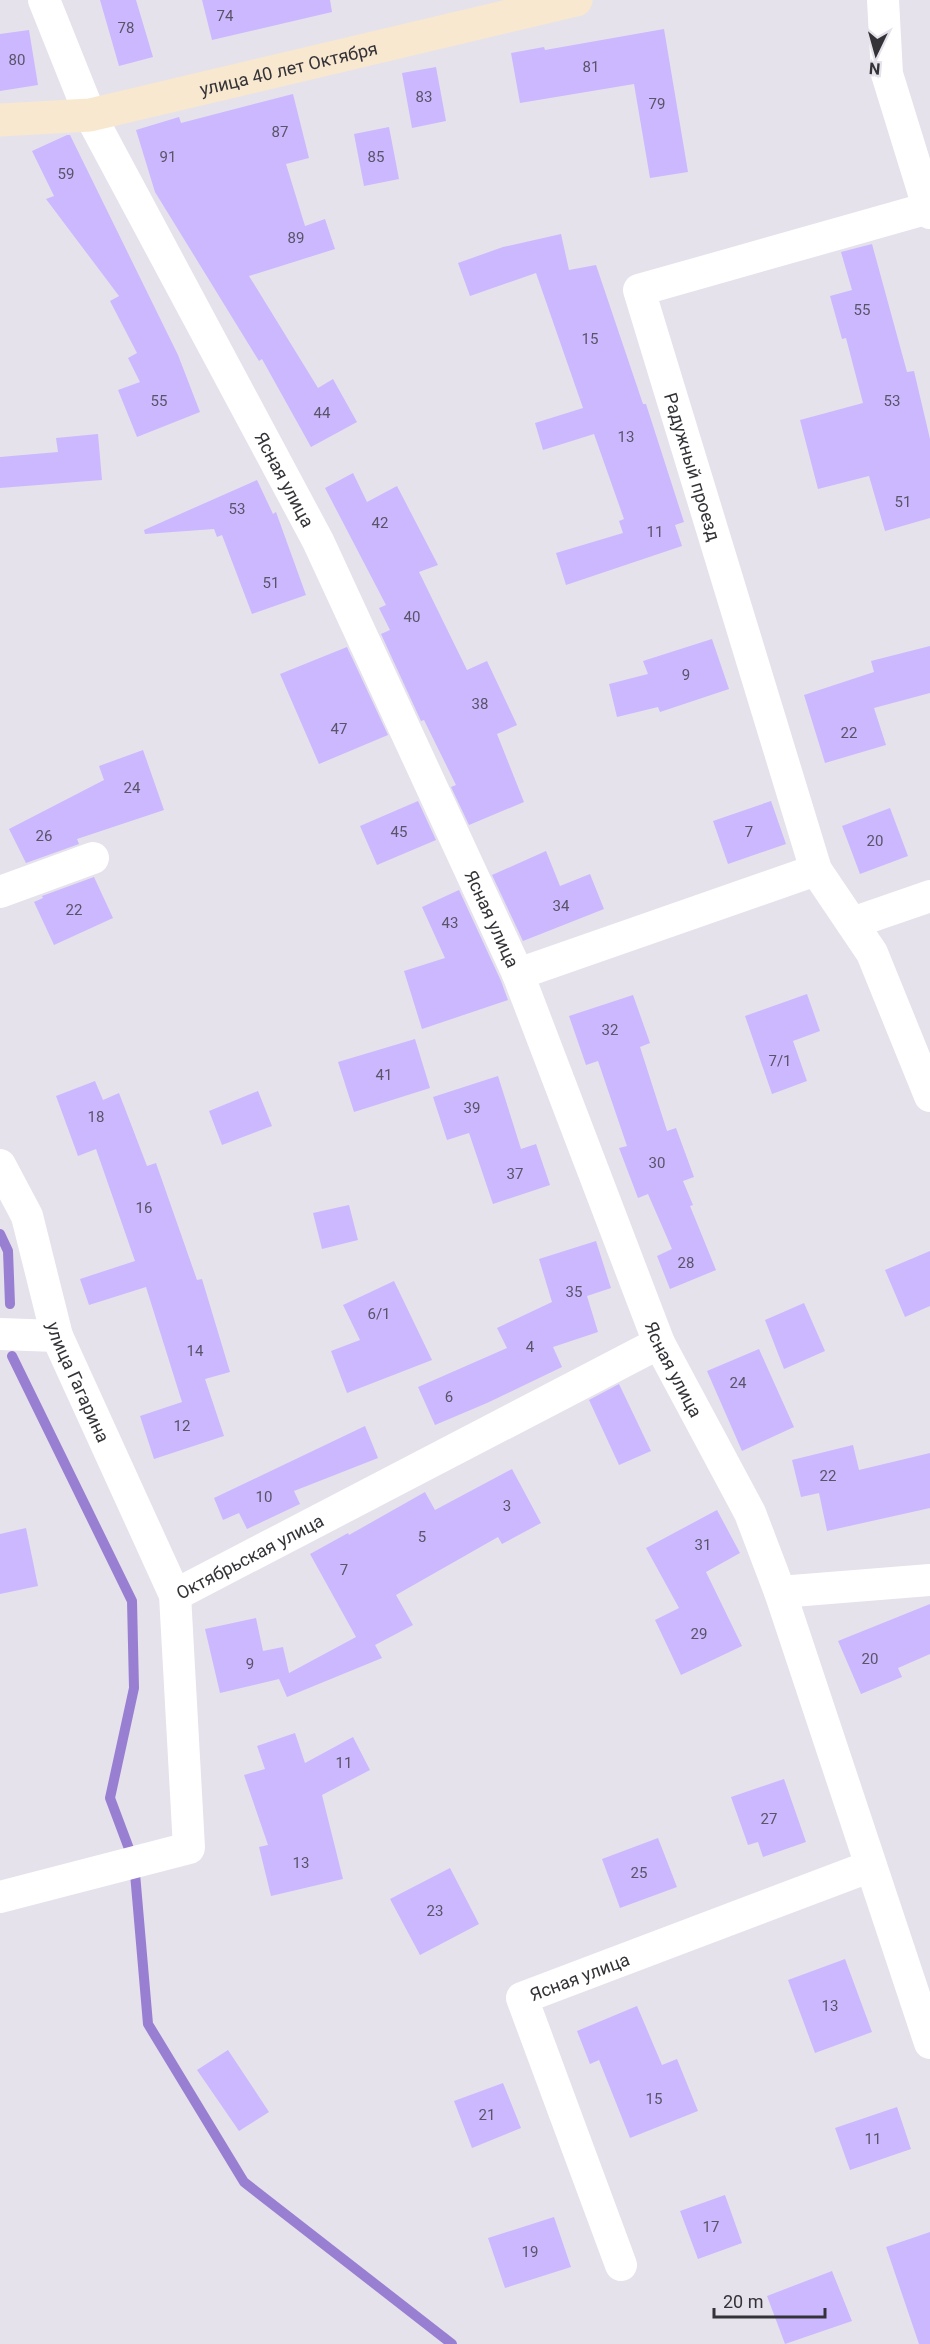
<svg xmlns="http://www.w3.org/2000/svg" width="930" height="2344" font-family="Roboto,sans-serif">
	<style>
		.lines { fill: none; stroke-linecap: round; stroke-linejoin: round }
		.stream { stroke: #997fd2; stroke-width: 10 }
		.building { fill: #ccb8fe }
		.street { stroke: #fff; stroke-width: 32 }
		.secondary { stroke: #f8e8cf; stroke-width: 33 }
		.labels { text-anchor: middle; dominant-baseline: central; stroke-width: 6; stroke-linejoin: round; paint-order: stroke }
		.number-label { font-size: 15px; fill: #5a5469 }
		.street-label { font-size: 18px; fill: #343337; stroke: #e5e2ec }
	</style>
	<rect width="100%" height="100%" fill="#e5e2ec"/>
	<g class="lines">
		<path class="stream" d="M 0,1234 L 8,1251 L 10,1304
			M 12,1356 L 132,1601 L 134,1688 L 110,1798 L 134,1862 L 148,2024 L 244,2182 L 452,2344"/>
	</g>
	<path class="building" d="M 100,0 L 136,0 L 153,57 L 119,66 Z
		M 202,0 L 330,0 L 332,12 L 212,40 Z
		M 664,29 L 688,172 L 650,178 L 634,84 L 520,103 L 511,53 L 544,47 L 545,50 Z
		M 29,30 L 38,85 L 0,91 L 0,34 Z
		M 436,67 L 446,121 L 412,128 L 402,73 Z
		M 293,94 L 309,158 L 286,164 L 305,226 L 325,219 L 335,249 L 249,276 L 318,388 L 333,379 L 357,422 L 311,447 L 262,359 L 259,361 L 155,192 L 136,130 L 179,117 L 181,123 Z
		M 389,127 L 399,179 L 364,186 L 354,134 Z
		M 67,135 L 70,135 L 178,355 L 200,412 L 137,437 L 118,390 L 140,382 L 128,358 L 137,353 L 110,301 L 119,296 L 46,199 L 54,196 L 32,151 Z
		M 561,234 L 569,270 L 596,265 L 643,404 L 646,404 L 684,522 L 675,525 L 682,546 L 566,585 L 556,553 L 623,533 L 619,521 L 624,519 L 594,434 L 543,450 L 535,423 L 583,408 L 536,273 L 470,296 L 458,263 L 503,247 Z
		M 872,244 L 907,372 L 914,371 L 930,439 L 930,518 L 885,531 L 869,476 L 818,489 L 800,420 L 863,403 L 846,338 L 842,339 L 830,296 L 852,290 L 841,252 Z
		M 98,434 L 102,480 L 0,488 L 0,457 L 58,452 L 56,438 Z
		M 353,473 L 367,502 L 397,486 L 438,565 L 419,572 L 467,670 L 487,661 L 517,725 L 497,734 L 524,802 L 469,825 L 451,787 L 456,785 L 424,720 L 421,721 L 381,634 L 390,630 L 379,608 L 386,605 L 325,488 Z
		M 257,480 L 273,514 L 276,512 L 306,595 L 252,614 L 222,535 L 217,537 L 214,529 L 145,534 L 144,530 Z
		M 712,639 L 729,689 L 660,712 L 658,707 L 617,717 L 609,684 L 648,674 L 643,661 Z
		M 930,646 L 930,693 L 874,708 L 886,745 L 825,763 L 804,695 L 874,672 L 871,661 Z
		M 347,647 L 388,735 L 319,764 L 280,674 Z
		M 143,750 L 164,810 L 77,839 L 79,844 L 26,863 L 9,829 L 104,780 L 99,766 Z
		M 418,801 L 436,840 L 377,865 L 360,826 Z
		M 771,801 L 786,844 L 728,864 L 713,821 Z
		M 890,808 L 908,856 L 860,874 L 842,826 Z
		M 546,851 L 560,886 L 590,874 L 604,909 L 523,941 L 492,875 Z
		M 94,877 L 113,918 L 54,945 L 34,902 L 43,898 L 42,896 Z
		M 459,890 L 501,981 L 508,1000 L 422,1029 L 404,971 L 445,958 L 422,907 Z
		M 807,994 L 820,1031 L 793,1041 L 807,1081 L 772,1094 L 745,1016 Z
		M 633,995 L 650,1043 L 640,1047 L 667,1131 L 676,1128 L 694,1177 L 683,1181 L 693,1205 L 690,1206 L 716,1270 L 670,1289 L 657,1256 L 672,1249 L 648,1194 L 638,1198 L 619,1148 L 627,1146 L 598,1061 L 586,1065 L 569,1016 Z
		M 415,1039 L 430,1088 L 354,1112 L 338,1062 Z
		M 498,1076 L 521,1149 L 536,1144 L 550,1185 L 493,1204 L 469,1133 L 447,1140 L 433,1097 Z
		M 95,1081 L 103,1100 L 119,1093 L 147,1166 L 156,1163 L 197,1280 L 202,1279 L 230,1372 L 205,1379 L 224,1436 L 154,1459 L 140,1416 L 182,1402 L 146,1287 L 89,1305 L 80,1279 L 135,1261 L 96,1149 L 78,1156 L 56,1096 Z
		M 258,1091 L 272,1126 L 222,1145 L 209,1111 Z
		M 349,1205 L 358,1240 L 322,1249 L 313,1213 Z
		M 596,1241 L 611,1288 L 587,1296 L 598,1332 L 553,1347 L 562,1367 L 487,1403 L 435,1425 L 418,1387 L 507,1348 L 497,1328 L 552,1302 L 539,1259 Z
		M 930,1251 L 930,1306 L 905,1317 L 885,1270 Z
		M 394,1281 L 432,1360 L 347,1393 L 331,1351 L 360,1340 L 343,1305 Z
		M 804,1303 L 825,1351 L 784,1369 L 765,1320 Z
		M 759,1349 L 794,1427 L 742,1451 L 707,1371 Z
		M 619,1384 L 651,1451 L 619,1465 L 589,1400 Z
		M 365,1426 L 378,1458 L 294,1491 L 300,1504 L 247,1529 L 239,1513 L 223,1520 L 214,1498 Z
		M 853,1445 L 859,1470 L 930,1453 L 930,1508 L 827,1531 L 819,1493 L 801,1497 L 792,1460 Z
		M 512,1469 L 541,1523 L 502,1544 L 498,1537 L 396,1595 L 413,1625 L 375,1645 L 382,1658 L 287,1697 L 279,1679 L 220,1693 L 205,1629 L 256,1618 L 263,1651 L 283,1647 L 289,1673 L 356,1637 L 310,1554 L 348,1533 L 349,1535 L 425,1492 L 435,1510 Z
		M 717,1510 L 740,1553 L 706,1572 L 742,1646 L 681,1675 L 655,1620 L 679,1608 L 646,1548 Z
		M 26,1528 L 38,1586 L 0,1594 L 0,1534 Z
		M 930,1604 L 930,1654 L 898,1668 L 902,1677 L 861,1694 L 838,1641 Z
		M 295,1733 L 305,1763 L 353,1737 L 370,1770 L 322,1795 L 343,1879 L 271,1896 L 259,1847 L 268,1845 L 244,1775 L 265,1769 L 257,1746 Z
		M 784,1779 L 806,1842 L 763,1857 L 758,1842 L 748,1845 L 731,1797 Z
		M 658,1838 L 677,1887 L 620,1908 L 602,1859 Z
		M 450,1868 L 479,1924 L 420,1955 L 390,1899 Z
		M 845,1959 L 872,2032 L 815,2053 L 788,1980 Z
		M 637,2006 L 662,2065 L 677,2059 L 698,2111 L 630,2138 L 599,2060 L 590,2064 L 577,2031 Z
		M 228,2050 L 269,2112 L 239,2131 L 197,2070 Z
		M 503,2083 L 521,2128 L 472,2148 L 454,2101 Z
		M 897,2107 L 911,2149 L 850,2170 L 835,2128 Z
		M 725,2195 L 742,2243 L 698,2259 L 680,2211 Z
		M 554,2217 L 571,2267 L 505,2288 L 488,2238 Z
		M 930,2232 L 930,2344 L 919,2344 L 886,2247 Z
		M 832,2271 L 852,2321 L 785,2344 L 767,2296 Z"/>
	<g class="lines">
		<g class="street">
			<path id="s1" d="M 44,0 L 90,115 L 318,541 L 518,974 L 659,1343 L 750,1513 L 780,1592 L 930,2043"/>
			<path d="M 883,0 L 887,74 L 930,213"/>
			<path id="s2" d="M 929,208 L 639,290 L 816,870 L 872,953 L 930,1096"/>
			<path d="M 0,892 L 93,858"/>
			<path d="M 852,923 L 930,896"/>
			<path d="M 518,974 L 816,870"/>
			<path id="s3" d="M 0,1165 L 27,1216 L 57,1336 L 175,1595 L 189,1848 L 0,1897"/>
			<path d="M 0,1334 L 57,1336"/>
			<path d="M 780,1592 L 930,1580"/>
			<path id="s4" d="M 175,1595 L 659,1343"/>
			<path id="s5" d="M 621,2265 L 522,1998 L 871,1866"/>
		</g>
		<path class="secondary" id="s6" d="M 0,120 L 90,115 L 576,0"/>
	</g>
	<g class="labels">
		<g class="number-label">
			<text x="225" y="16">74</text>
			<text x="126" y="28">78</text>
			<text x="17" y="60">80</text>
			<text x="591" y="67">81</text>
			<text x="424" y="97">83</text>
			<text x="657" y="104">79</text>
			<text x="280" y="132">87</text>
			<text x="168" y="157">91</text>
			<text x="376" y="157">85</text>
			<text x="66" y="174">59</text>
			<text x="296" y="238">89</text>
			<text x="862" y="310">55</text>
			<text x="590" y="339">15</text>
			<text x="159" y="401">55</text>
			<text x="892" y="401">53</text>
			<text x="322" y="413">44</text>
			<text x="626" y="437">13</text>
			<text x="903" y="502">51</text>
			<text x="237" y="509">53</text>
			<text x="380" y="523">42</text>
			<text x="655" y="532">11</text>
			<text x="271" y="583">51</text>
			<text x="412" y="617">40</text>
			<text x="686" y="675">9</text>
			<text x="480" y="704">38</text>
			<text x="339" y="729">47</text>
			<text x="849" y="733">22</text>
			<text x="132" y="788">24</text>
			<text x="399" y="832">45</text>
			<text x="749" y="832">7</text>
			<text x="44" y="836">26</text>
			<text x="875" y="841">20</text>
			<text x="561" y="906">34</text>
			<text x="74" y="910">22</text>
			<text x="450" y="923">43</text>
			<text x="610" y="1030">32</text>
			<text x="780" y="1061">7/1</text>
			<text x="384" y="1075">41</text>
			<text x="472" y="1108">39</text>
			<text x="96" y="1117">18</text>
			<text x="657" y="1163">30</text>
			<text x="515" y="1174">37</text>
			<text x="144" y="1208">16</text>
			<text x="686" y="1263">28</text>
			<text x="574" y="1292">35</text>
			<text x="379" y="1314">6/1</text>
			<text x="530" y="1347">4</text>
			<text x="195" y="1351">14</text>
			<text x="738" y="1383">24</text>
			<text x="449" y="1397">6</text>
			<text x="182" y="1426">12</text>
			<text x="828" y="1476">22</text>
			<text x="264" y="1497">10</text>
			<text x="507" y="1506">3</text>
			<text x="422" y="1537">5</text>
			<text x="703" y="1545">31</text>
			<text x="344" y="1570">7</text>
			<text x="699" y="1634">29</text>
			<text x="870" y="1659">20</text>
			<text x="250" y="1664">9</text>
			<text x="344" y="1763">11</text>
			<text x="769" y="1819">27</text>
			<text x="301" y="1863">13</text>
			<text x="639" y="1873">25</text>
			<text x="435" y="1911">23</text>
			<text x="830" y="2006">13</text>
			<text x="654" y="2099">15</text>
			<text x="487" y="2115">21</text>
			<text x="873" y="2139">11</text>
			<text x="711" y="2227">17</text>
			<text x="530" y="2252">19</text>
		</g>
		<g class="street-label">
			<text stroke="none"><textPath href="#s6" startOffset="294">улица 40 лет Октября</textPath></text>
			<text stroke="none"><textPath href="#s2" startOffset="486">Радужный проезд</textPath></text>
			<text stroke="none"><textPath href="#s1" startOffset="537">Ясная улица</textPath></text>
			<text stroke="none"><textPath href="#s1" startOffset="1023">Ясная улица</textPath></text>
			<text stroke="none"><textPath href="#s1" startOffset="1509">Ясная улица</textPath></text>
			<text stroke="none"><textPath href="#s3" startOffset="232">улица Гагарина</textPath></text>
			<text stroke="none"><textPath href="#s4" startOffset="84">Октябрьская улица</textPath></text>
			<text stroke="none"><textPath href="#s5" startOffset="346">Ясная улица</textPath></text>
		</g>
	</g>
	<g transform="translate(876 54) rotate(185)" stroke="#e5e2ec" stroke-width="4.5" paint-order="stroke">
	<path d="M0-4.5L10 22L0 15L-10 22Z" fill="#343337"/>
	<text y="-9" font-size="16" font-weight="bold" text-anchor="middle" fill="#343337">N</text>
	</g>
	<path d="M714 2308v9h111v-9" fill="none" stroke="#343337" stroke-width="3"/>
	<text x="723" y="2308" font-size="18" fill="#343337" stroke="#e5e2ec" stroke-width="4.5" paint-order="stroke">20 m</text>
</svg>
